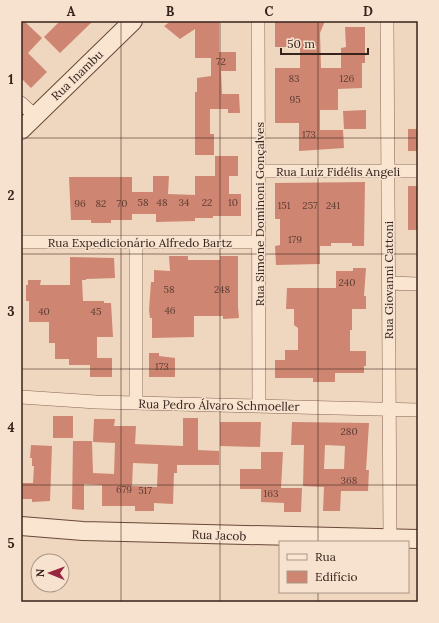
<svg xmlns="http://www.w3.org/2000/svg" width="439" height="623" font-family="Lora,serif">
	<style>
		.building { fill: #ce8672; fill-rule: evenodd }
		.lines { fill: none; stroke-linecap: round; stroke-linejoin: round }
		.street-casing { stroke: #876656; stroke-width: 14 }
		.secondary-casing { stroke: #69483a; stroke-width: 20 }
		.street { stroke: #fae5d1; stroke-width: 13 }
		.secondary { stroke: #fae5d1; stroke-width: 18 }
		.grid { fill: none; stroke: #36231b; stroke-width: 1; stroke-opacity: 0.55 }
		.labels { text-anchor: middle; dominant-baseline: central; stroke-width: 3; stroke-linejoin: round; paint-order: stroke }
		.number-label { font-size: 10px; fill: #5c3c31 }
		.street-label { font-size: 12px; fill: #36231b; stroke: #f6e2ce }
		.neatline { fill: none; stroke: #36231b; stroke-width: 1.5 }
		.grid-label { font-size: 13px; text-anchor: middle; font-weight: bold; fill: #36231b }
	</style>
	<rect width="100%" height="100%" fill="#efd6be"/>
	<path class="building" d="M 21,21 L 24,21 L 42,38 L 28,53 L 47,72 L 31,88 L 21,78 Z
		M 60,21 L 93,21 L 60,53 L 44,37 Z
		M 171,21 L 219,21 L 219,52 L 236,52 L 236,71 L 221,71 L 222,94 L 239,94 L 240,113 L 228,113 L 228,109 L 210,109 L 210,134 L 214,134 L 214,155 L 195,155 L 195,92 L 197,92 L 197,78 L 211,76 L 211,58 L 195,58 L 195,29 L 180,39 L 164,26 Z
		M 275,21 L 325,21 L 320,33 L 321,68 L 341,68 L 341,48 L 346,47 L 345,27 L 365,27 L 365,63 L 362,63 L 362,88 L 338,89 L 338,110 L 320,110 L 320,130 L 343,130 L 344,148 L 299,151 L 299,123 L 275,123 L 275,68 L 300,68 L 300,47 L 275,47 Z
		M 366,110 L 366,129 L 344,129 L 343,111 Z
		M 408,129 L 418,129 L 418,151 L 408,151 Z
		M 215,156 L 238,156 L 238,176 L 229,176 L 229,194 L 241,194 L 241,216 L 213,216 L 213,218 L 195,218 L 195,221 L 156,222 L 156,214 L 132,214 L 132,220 L 111,220 L 111,223 L 91,223 L 91,220 L 71,220 L 69,177 L 132,177 L 132,192 L 153,192 L 153,176 L 169,176 L 168,194 L 195,195 L 195,176 L 215,176 Z
		M 365,182 L 364,246 L 352,246 L 352,243 L 331,243 L 331,246 L 320,246 L 320,264 L 276,265 L 275,246 L 280,245 L 280,219 L 275,219 L 275,183 Z
		M 408,186 L 418,186 L 418,230 L 408,230 Z
		M 169,256 L 188,256 L 188,260 L 220,260 L 220,256 L 238,256 L 238,307 L 239,318 L 223,319 L 223,316 L 194,316 L 194,337 L 152,338 L 152,318 L 150,318 L 149,310 L 151,282 L 154,282 L 154,270 L 170,271 Z
		M 70,257 L 114,258 L 115,278 L 86,279 L 86,280 L 82,280 L 83,301 L 104,301 L 104,303 L 111,303 L 113,337 L 97,337 L 97,358 L 112,358 L 112,377 L 90,377 L 90,365 L 69,365 L 69,359 L 55,359 L 55,343 L 49,343 L 49,322 L 29,322 L 29,301 L 26,301 L 26,285 L 28,285 L 28,280 L 41,280 L 40,285 L 70,285 Z
		M 353,268 L 366,268 L 364,296 L 366,296 L 366,309 L 352,309 L 352,330 L 350,330 L 350,351 L 366,351 L 366,366 L 364,366 L 364,373 L 335,373 L 335,382 L 313,382 L 313,378 L 275,378 L 275,360 L 285,360 L 285,350 L 298,350 L 298,328 L 294,325 L 294,309 L 286,309 L 287,288 L 336,288 L 336,271 L 353,271 Z
		M 149,353 L 159,353 L 159,356 L 175,358 L 175,377 L 149,377 Z
		M 53,416 L 73,416 L 73,438 L 53,438 Z
		M 183,418 L 198,418 L 198,450 L 219,451 L 219,465 L 177,465 L 177,473 L 174,473 L 173,504 L 154,503 L 154,511 L 135,511 L 135,506 L 102,506 L 102,485 L 84,484 L 84,510 L 72,509 L 73,441 L 92,441 L 93,473 L 114,474 L 115,443 L 93,442 L 94,419 L 115,419 L 114,426 L 136,426 L 135,444 L 183,446 ZM 133,463 L 158,464 L 157,487 L 132,486 Z
		M 220,422 L 261,422 L 260,447 L 220,446 Z
		M 292,422 L 369,423 L 366,470 L 369,470 L 368,491 L 341,491 L 340,511 L 323,511 L 324,487 L 303,486 L 304,445 L 291,445 ZM 325,445 L 345,446 L 344,469 L 324,469 Z
		M 31,445 L 52,446 L 50,501 L 32,502 L 32,499 L 21,499 L 21,483 L 33,483 L 34,466 L 32,466 L 32,458 L 30,458 Z
		M 261,452 L 283,452 L 281,488 L 302,488 L 301,512 L 284,512 L 284,503 L 261,502 L 261,489 L 240,489 L 240,469 L 261,469 Z"/>
	<g class="lines">
		<defs>
			<path id="street" d="M 258,21 L 259,406
				M 387,21 L 390,539
				M 21,103 L 35,116
				M 258,171 L 418,171
				M 21,242 L 259,242
				M 136,242 L 136,403
				M 388,283 L 418,284
				M 21,397 L 96,402 L 418,410"/>
			<path id="secondary" d="M 21,130 L 133,21
				M 21,526 L 83,531 L 418,539"/>
		</defs>
		<use href="#street" class="street-casing"/>
		<use href="#secondary" class="secondary-casing"/>
		<use href="#street" class="street"/>
		<use href="#secondary" class="secondary"/>
	</g>
	<path class="grid" d="M 121,21 L 121,602M 220,21 L 220,602M 318,21 L 318,542M 21,138 L 418,138M 21,254 L 418,254M 21,369 L 418,369M 21,485 L 418,485M 318,592 L 318,602"/>
	<g class="labels">
		<g class="number-label">
			<text x="221" y="61">72</text>
			<text x="294" y="78">83</text>
			<text x="347" y="78">126</text>
			<text x="295" y="99">95</text>
			<text x="309" y="134">173</text>
			<text x="143" y="202">58</text>
			<text x="162" y="202">48</text>
			<text x="184" y="202">34</text>
			<text x="207" y="202">22</text>
			<text x="233" y="202">10</text>
			<text x="80" y="203">96</text>
			<text x="101" y="203">82</text>
			<text x="122" y="203">70</text>
			<text x="284" y="205">151</text>
			<text x="310" y="205">257</text>
			<text x="333" y="205">241</text>
			<text x="295" y="239">179</text>
			<text x="347" y="282">240</text>
			<text x="169" y="289">58</text>
			<text x="222" y="289">248</text>
			<text x="170" y="310">46</text>
			<text x="44" y="311">40</text>
			<text x="96" y="311">45</text>
			<text x="162" y="366">173</text>
			<text x="349" y="431">280</text>
			<text x="349" y="480">368</text>
			<text x="124" y="489">679</text>
			<text x="145" y="490">517</text>
			<text x="271" y="493">163</text>
		</g>
		<g class="street-label">
			<text transform="translate(77 75) rotate(-44)">Rua Inambu</text>
			<text x="338" y="171">Rua Luiz Fidélis Angeli</text>
			<text transform="translate(259 214) rotate(-90)">Rua Simone Dominoni Gonçalves</text>
			<text x="140" y="242">Rua Expedicionário Alfredo Bartz</text>
			<text transform="translate(388 280) rotate(-90)">Rua Giovanni Cattoni</text>
			<text transform="translate(219 405) rotate(1)">Rua Pedro Álvaro Schmoeller</text>
			<text transform="translate(219 535) rotate(2)">Rua Jacob</text>
		</g>
	</g>
	<rect width="439" height="623" fill="none" stroke="#f6e2ce" stroke-width="44"/>
	<rect x="279" y="541" width="130" height="52" fill="#f6e2ce" stroke="#a99686"/>
	<rect x="287" y="554" width="20" height="6" fill="#fae5d1" stroke="#a99686"/>
	<text x="315" y="561" font-size="12" fill="#36231b">Rua</text>
	<rect x="287" y="571" width="20" height="12" fill="#ce8672" stroke="#a99686"/>
	<text x="315" y="581" font-size="12" fill="#36231b">Edifício</text>
	<g transform="translate(50 573) rotate(271)"><circle r="19" fill="#f6e2ce" stroke="#a99686"/>
	<path d="M0-3L7 15L0 10L-7 15Z" fill="#98253d"/>
	<text y="-6" font-size="11" font-weight="bold" text-anchor="middle" fill="#36231b">N</text>
	</g>
	<path d="M281 48v6h87v-6" fill="none" stroke="#36231b" stroke-width="2"/>
	<text x="287" y="48" font-size="12" fill="#36231b" stroke="#f6e2ce" stroke-width="3" paint-order="stroke">50 m</text>
	<rect x="22" y="22" width="395" height="579" class="neatline"/>
	<g class="grid-label">
		<text x="71" y="16">A</text>
		<text x="170" y="16">B</text>
		<text x="269" y="16">C</text>
		<text x="368" y="16">D</text>
		<text x="11" y="84">1</text>
		<text x="11" y="200">2</text>
		<text x="11" y="316">3</text>
		<text x="11" y="432">4</text>
		<text x="11" y="548">5</text>
	</g>
</svg>
